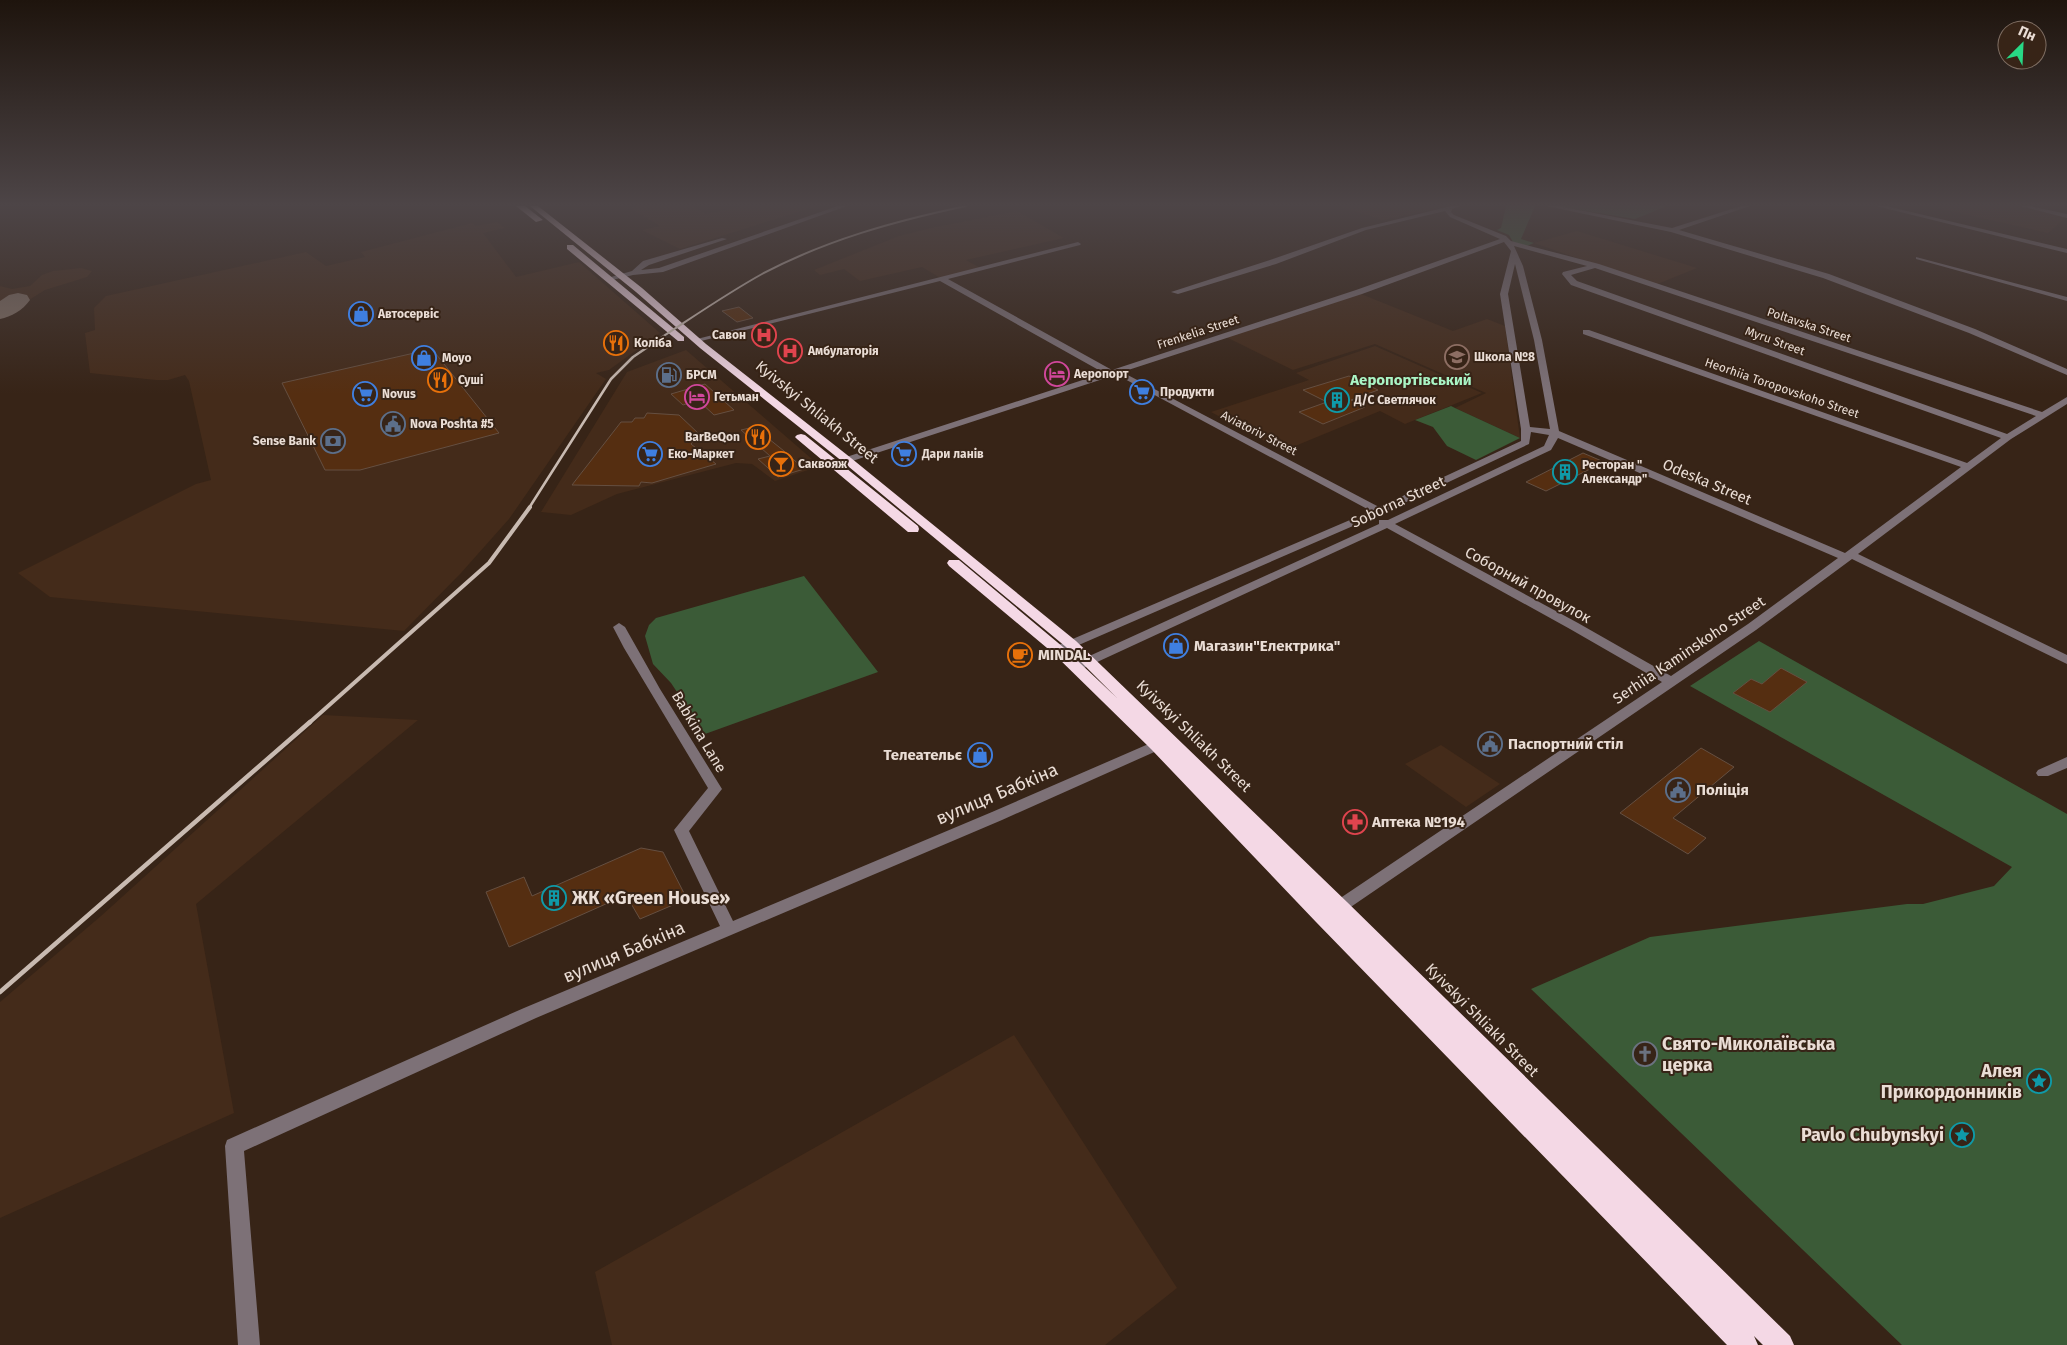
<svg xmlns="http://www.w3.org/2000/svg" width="2067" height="1345" font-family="'Fira Sans',sans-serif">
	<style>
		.built { fill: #442b1a }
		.green { fill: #3b5b37 }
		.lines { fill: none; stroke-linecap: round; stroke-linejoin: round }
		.taxiway { fill: #806f64; fill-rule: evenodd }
		.building { fill: #552e11; stroke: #654f41 }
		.minor { fill: #7d7177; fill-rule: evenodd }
		.highway { fill: #f4d8e5; fill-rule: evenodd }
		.rail-far3 { stroke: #c8bab1; stroke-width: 2 }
		.rail-far2 { stroke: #c8bab1; stroke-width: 2.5 }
		.rail-far1 { stroke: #c8bab1; stroke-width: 4 }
		.rail { stroke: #c8bab1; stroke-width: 4.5 }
		.labels { text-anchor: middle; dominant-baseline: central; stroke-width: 4; stroke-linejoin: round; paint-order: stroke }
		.far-poi-label { font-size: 12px; font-weight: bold; fill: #eaddd5; stroke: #372417; text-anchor: start }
		.far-street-label { font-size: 12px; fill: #eaddd5; stroke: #372417 }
		.far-quarter-label { font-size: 15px; font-weight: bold; fill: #aaf5c5; stroke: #372417 }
		.street-label { font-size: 15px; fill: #eaddd5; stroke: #372417 }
		.poi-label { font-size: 15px; font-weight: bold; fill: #eaddd5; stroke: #372417; text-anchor: start }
		.near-street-label { font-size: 18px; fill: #eaddd5; stroke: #372417 }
		.near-poi-label { font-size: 18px; font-weight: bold; fill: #eaddd5; stroke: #372417; text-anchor: start }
	</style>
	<rect width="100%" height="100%" fill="#372417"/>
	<path class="built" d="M 635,206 L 692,206 L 706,214 L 742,206 L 817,206 L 680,249 L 642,230 L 660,226 L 630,208 Z
		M 1338,206 L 1451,206 L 1383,220 Z
		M 1942,206 L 2018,206 L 2067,217 L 2048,233 L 1937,208 Z
		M 1017,211 L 1064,238 L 966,260 L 982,269 L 942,279 L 922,267 L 860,281 L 844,269 L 820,275 L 814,270 L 899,236 L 931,228 Z
		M 497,222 L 505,228 L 483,233 L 516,277 L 579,262 L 660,333 L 609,370 L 596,373 L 606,379 L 509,519 L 461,573 L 404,631 L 50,597 L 18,573 L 196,484 L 211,480 L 189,381 L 185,375 L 168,380 L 156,380 L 90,373 L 85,333 L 95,330 L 94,308 L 106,296 L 306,252 L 326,266 L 365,257 L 361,252 L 472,223 L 476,226 Z
		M 1577,231 L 1697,268 L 1655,285 L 1534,243 Z
		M 81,268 L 92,271 L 87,277 L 45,290 L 0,318 L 0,286 L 12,289 L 30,286 L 42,275 L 53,271 Z
		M 1361,294 L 1453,331 L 1487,319 L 1505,326 L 1520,438 L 1455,408 L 1486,393 L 1375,344 L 1293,370 L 1224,336 Z
		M 1375,346 L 1482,393 L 1405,424 L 1380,411 L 1283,451 L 1211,412 L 1309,380 L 1296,373 Z
		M 686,350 L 820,466 L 775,481 L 752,464 L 736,463 L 617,494 L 571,515 L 541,512 L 627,372 Z
		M 323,715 L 418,720 L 196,904 L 234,1113 L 0,1218 L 0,1002 L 101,916 Z
		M 1441,745 L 1500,784 L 1466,807 L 1405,764 Z
		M 1014,1035 L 1177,1288 L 1105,1345 L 612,1345 L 595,1272 Z"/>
	<path class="green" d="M 1506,206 L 1535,206 L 1521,239 L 1534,243 L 1527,246 L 1513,242 L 1509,235 L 1497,230 L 1501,228 Z
		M 1556,206 L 1667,206 L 1635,219 Z
		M 1451,406 L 1455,408 L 1520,438 L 1476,460 L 1447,446 L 1433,427 L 1415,420 Z
		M 804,576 L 878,672 L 705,734 L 671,683 L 653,664 L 645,636 L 649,625 L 656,618 Z
		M 1759,641 L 2067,814 L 2067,1345 L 1902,1345 L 1531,989 L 1650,937 L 1907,904 L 1923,904 L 1994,886 L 2012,867 L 1690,686 Z"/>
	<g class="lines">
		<path class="taxiway" d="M 18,293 L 27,295 L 30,300 C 23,310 11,317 0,319 L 0,301 L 9,295 Z"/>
	</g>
	<path class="building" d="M 739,307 L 753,318 L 737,322 L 722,311 Z
		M 432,349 L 499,433 L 360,470 L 325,470 L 282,383 Z
		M 1349,376 L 1378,390 L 1351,400 L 1365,407 L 1323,424 L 1299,412 L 1327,402 L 1303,390 Z
		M 705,384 L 734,410 L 714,415 L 698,400 L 683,405 L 671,394 Z
		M 647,413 L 679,415 L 699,434 L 691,444 L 716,464 L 652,483 L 641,482 L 639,486 L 572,485 L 621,422 L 632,422 L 635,418 L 644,418 Z
		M 754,427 L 784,451 L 804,469 L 778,477 L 758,459 L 770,456 L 741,430 Z
		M 1583,453 L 1604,462 L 1546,491 L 1526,482 Z
		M 1781,668 L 1807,682 L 1770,712 L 1733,693 L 1751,679 L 1762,684 Z
		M 1701,748 L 1734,767 L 1673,818 L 1706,838 L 1688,854 L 1620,813 Z
		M 641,848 L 663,852 L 687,899 L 640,919 L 626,895 L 509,947 L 486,892 L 524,877 L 532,896 Z"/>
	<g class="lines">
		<path class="minor" d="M 838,206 L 847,206 L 663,272 L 633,275 L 608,281 L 604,279 L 632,271 L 643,261 L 722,238 L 727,239 L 649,265 L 641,270 L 659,268 Z
			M 1451,206 L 1461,206 L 1452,209 L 1451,212 L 1454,215 L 1506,236 L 1511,241 L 1599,264 L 2042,412 L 2067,397 L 2067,404 L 2011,439 L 1858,554 L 2067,655 L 2067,664 L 1852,559 L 1756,630 L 1339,915 L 1333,917 L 1327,915 L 1325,911 L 1327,907 L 1662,682 L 1570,629 L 1387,528 L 1082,669 L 1078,670 L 1072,666 L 1074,663 L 1379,524 L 1379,520 L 1388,520 L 1544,446 L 1549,435 L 1531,432 L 1529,444 L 1383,513 L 1058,654 L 1054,653 L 1052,650 L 1054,647 L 1371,511 L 1121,377 L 1112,376 L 837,466 L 831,466 L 831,462 L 1104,373 L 940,281 L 697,342 L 693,340 L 1078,242 L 1081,244 L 1080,245 L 948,279 L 1112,370 L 1356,290 L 1500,239 L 1450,217 L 1445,211 L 1366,230 L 1276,264 L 1178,294 L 1171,292 L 1270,260 L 1362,228 ZM 1504,242 L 1511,251 L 1500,294 L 1521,429 L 1521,441 L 1379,507 L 1122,372 L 1362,294 ZM 1514,246 L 1587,266 L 1563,272 L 1562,274 L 1571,285 L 2001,438 L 1967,463 L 1589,330 L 1583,330 L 1583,334 L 1961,467 L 1845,553 L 1559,431 L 1542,340 L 1523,266 ZM 1515,264 L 1534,340 L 1550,429 L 1530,427 L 1508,294 ZM 1595,268 L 2036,416 L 2007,434 L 1577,281 L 1571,275 ZM 1558,438 L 1838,558 L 1748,624 L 1671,676 L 1578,623 L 1395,524 L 1551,450 Z
			M 1546,206 L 1558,206 L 1672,228 L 1741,206 L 1750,206 L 1679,230 L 1829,274 L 1975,329 L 2067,369 L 2067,375 L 1969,333 L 1823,278 L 1671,232 Z
			M 1876,206 L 1886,206 L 2067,249 L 2067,253 Z
			M 2020,206 L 2030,206 L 2067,214 L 2067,218 Z
			M 1916,257 L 2067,297 L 2067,301 L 1916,259 Z
			M 619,623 L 625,627 L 660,689 L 722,789 L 689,831 L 733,921 L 992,812 L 1160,739 L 1170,739 L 1172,742 L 1170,745 L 1002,820 L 536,1018 L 244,1151 L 260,1345 L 238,1345 L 225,1146 L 227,1140 L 524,1008 L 720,926 L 674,830 L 708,788 L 624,648 L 613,627 Z
			M 2067,757 L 2067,768 L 2048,776 L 2038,776 L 2036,773 L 2038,770 Z"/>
		<path class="highway" d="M 516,206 L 525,206 L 543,220 L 536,222 Z
			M 530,206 L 538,206 L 642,288 L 706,344 L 851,458 L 1076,641 L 1347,902 L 1790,1336 L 1794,1345 L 1763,1345 L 1754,1336 L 1758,1345 L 1727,1345 L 1316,922 L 1151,749 L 1053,653 L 949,566 L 947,563 L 949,560 L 959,560 L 1063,647 L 1117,698 L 1066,647 L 843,462 L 700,348 L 636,292 Z
			M 567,245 L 573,245 L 684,337 L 684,341 L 678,341 L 567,249 Z
			M 801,434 L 805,435 L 918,526 L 919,529 L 918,532 L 908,532 L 797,439 L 795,437 L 797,435 Z"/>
		<path class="rail-far3" d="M 659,339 C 693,317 726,294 762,274 C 826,240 895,221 966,206"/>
		<path class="rail-far2" d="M 529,508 L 611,379 L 633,357 L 661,338"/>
		<path class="rail-far1" d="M 309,723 L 489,563 L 530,507"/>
		<path class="rail" d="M 0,992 L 310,722"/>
	</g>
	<linearGradient id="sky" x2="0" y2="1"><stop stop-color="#1e140d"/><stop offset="0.52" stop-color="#4d4547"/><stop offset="1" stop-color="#4d4547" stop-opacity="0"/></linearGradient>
	<rect width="2067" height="394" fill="url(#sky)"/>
	<defs>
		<symbol id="shop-ring" viewBox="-11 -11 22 22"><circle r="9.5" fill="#372417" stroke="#3f7fe0" stroke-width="1.5"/><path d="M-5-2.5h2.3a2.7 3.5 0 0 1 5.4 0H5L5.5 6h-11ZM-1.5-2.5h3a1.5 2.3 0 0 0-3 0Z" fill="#3f7fe0"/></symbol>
		<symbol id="hospital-ring" viewBox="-11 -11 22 22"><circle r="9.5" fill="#372417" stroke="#e0444e" stroke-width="1.5"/><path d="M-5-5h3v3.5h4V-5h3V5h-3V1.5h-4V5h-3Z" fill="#e0444e"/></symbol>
		<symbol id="restaurant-ring" viewBox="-11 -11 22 22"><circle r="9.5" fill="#372417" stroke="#e8710a" stroke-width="1.5"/><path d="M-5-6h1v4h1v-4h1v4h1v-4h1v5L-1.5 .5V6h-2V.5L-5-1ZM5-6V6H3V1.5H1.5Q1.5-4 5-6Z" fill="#e8710a"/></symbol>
		<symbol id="school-ring" viewBox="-11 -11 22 22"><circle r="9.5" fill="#372417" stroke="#8d6e63" stroke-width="1.5"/><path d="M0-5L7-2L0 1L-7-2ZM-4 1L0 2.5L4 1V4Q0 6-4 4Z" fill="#8d6e63"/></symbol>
		<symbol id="hotel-ring" viewBox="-11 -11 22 22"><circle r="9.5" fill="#372417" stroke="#d1479c" stroke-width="1.5"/><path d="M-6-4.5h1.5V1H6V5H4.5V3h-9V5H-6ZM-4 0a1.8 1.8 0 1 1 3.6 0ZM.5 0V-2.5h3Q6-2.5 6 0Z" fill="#d1479c"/></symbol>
		<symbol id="fuel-ring" viewBox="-11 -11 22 22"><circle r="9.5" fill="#372417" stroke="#5c6f8a" stroke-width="1.5"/><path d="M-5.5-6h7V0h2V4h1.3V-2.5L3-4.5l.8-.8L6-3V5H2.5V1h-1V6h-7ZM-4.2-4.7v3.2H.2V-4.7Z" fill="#5c6f8a"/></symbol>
		<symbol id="supermarket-ring" viewBox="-11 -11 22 22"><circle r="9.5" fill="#372417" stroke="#3f7fe0" stroke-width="1.5"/><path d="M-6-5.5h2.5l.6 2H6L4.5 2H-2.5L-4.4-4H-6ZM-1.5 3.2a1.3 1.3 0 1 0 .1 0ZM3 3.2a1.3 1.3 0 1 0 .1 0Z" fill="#3f7fe0"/></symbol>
		<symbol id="building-ring" viewBox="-11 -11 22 22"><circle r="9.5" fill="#372417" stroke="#0f9aa8" stroke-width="1.5"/><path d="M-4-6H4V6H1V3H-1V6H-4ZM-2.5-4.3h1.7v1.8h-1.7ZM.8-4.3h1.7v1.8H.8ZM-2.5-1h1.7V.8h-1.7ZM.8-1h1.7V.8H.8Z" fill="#0f9aa8"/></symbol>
		<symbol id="civic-ring" viewBox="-11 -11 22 22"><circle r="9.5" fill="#372417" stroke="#5c6f8a" stroke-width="1.5"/><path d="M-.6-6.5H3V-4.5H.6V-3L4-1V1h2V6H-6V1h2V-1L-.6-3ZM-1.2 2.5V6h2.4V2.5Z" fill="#5c6f8a"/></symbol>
		<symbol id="bank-ring" viewBox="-11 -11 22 22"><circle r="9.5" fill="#372417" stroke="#5c6f8a" stroke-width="1.5"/><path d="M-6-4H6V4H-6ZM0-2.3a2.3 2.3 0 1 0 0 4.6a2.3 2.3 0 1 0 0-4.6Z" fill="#5c6f8a"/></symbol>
		<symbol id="bar-ring" viewBox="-11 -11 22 22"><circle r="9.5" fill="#372417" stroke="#e8710a" stroke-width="1.5"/><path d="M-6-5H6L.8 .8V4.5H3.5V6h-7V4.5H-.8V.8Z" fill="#e8710a"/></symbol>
		<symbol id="cafe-ring" viewBox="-11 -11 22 22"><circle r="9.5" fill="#372417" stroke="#e8710a" stroke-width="1.5"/><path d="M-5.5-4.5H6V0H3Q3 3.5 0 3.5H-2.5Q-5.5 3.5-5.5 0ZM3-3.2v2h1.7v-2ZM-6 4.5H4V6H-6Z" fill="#e8710a"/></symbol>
		<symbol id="pharmacy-ring" viewBox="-11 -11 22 22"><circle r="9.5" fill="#372417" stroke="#e0444e" stroke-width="1.5"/><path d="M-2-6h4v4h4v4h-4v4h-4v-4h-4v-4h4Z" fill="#e0444e"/></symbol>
		<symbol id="church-ring" viewBox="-11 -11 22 22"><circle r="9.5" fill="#372417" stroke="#6b7280" stroke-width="1.5"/><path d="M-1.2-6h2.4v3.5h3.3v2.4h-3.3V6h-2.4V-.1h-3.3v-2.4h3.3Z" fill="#6b7280"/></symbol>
		<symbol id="sight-ring" viewBox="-11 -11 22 22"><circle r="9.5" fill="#372417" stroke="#0f9aa8" stroke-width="1.5"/><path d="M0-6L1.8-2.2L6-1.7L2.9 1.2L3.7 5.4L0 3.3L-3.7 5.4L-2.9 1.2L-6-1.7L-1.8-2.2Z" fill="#0f9aa8"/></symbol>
	</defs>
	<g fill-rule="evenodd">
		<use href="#shop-ring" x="347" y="300" width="28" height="28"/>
		<use href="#hospital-ring" x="750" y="321" width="28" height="28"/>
		<use href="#restaurant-ring" x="602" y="329" width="28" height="28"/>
		<use href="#hospital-ring" x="776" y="337" width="28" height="28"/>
		<use href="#school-ring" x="1443" y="343" width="28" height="28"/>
		<use href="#shop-ring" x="410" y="344" width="28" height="28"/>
		<use href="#hotel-ring" x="1043" y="360" width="28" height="28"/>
		<use href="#fuel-ring" x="655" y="361" width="28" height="28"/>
		<use href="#restaurant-ring" x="426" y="366" width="28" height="28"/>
		<use href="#supermarket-ring" x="1128" y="378" width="28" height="28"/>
		<use href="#supermarket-ring" x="351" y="380" width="28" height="28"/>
		<use href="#hotel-ring" x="683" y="383" width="28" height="28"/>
		<use href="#building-ring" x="1323" y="386" width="28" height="28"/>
		<use href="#civic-ring" x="379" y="410" width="28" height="28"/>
		<use href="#restaurant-ring" x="744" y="423" width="28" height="28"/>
		<use href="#bank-ring" x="319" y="427" width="28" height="28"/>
		<use href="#supermarket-ring" x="636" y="440" width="28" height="28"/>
		<use href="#supermarket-ring" x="890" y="440" width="28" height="28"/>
		<use href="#bar-ring" x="767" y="450" width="28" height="28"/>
		<use href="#building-ring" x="1551" y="458" width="28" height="28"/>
		<use href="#shop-ring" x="1162" y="632" width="28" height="28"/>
		<use href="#cafe-ring" x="1006" y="641" width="28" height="28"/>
		<use href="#civic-ring" x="1476" y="730" width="28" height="28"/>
		<use href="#shop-ring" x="966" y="741" width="28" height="28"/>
		<use href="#civic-ring" x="1664" y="776" width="28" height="28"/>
		<use href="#pharmacy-ring" x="1341" y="808" width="28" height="28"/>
		<use href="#building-ring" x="540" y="884" width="28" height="28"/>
		<use href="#church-ring" x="1631" y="1040" width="28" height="28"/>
		<use href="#sight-ring" x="2025" y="1067" width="28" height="28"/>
		<use href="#sight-ring" x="1948" y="1121" width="28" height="28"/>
	</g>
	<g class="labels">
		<g class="far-poi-label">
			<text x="378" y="314">Автосервіс</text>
			<text x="746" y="335" text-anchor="end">Савон</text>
			<text x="634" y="343">Коліба</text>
			<text x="808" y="351">Амбулаторія</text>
			<text x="1474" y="357">Школа №8</text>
			<text x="442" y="358">Moyo</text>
			<text x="1074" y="374">Аеропорт</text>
			<text x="686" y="375">БРСМ</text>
			<text x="458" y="380">Суші</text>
			<text x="1160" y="392">Продукти</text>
			<text x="382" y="394">Novus</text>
			<text x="714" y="397">Гетьман</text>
			<text x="1354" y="400">Д/С Светлячок</text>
			<text x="410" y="424">Nova Poshta #5</text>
			<text x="740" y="437" text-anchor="end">BarBeQon</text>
			<text x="316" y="441" text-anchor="end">Sense Bank</text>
			<text x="668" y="454">Еко-Маркет</text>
			<text x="922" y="454">Дари ланів</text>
			<text x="798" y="464">Саквояж</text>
			<text x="1582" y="465">Ресторан "<tspan x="1582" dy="14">Александр"</tspan></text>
		</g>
		<g class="far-street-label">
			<text transform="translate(1809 325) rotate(18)">Poltavska Street</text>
			<text transform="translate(1198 332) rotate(-18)">Frenkelia Street</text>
			<text transform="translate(1775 341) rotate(20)">Myru Street</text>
			<text transform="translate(1782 388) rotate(19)">Heorhiia Toropovskoho Street</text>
			<text transform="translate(1259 433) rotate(27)">Aviatoriv Street</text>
		</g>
		<g class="far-quarter-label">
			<text x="1411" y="380">Аеропортівський</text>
		</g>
		<g class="street-label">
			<text transform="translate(817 412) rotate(39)">Kyivskyi Shliakh Street</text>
			<text transform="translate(1707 482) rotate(23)">Odeska Street</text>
			<text transform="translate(1398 502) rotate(-25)">Soborna Street</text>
			<text transform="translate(1528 585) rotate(29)">Соборний провулок</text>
			<text transform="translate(1689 650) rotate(-34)">Serhiia Kaminskoho Street</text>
			<text transform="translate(699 732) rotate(59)">Babkina Lane</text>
			<text transform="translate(1194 736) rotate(44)">Kyivskyi Shliakh Street</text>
			<text transform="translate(1482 1020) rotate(45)">Kyivskyi Shliakh Street</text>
		</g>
		<g class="poi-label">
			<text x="1194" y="646">Магазин"Електрика"</text>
			<text x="1038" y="655">MINDAL</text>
			<text x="1508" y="744">Паспортний стіл</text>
			<text x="962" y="755" text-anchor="end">Телеательє</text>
			<text x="1696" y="790">Поліція</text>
			<text x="1372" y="822">Аптека №194</text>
		</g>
		<g class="near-street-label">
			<text transform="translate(997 794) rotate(-23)">вулиця Бабкіна</text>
			<text transform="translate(624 952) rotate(-23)">вулиця Бабкіна</text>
		</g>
		<g class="near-poi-label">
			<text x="572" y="898">ЖК «Green House»</text>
			<text x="1662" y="1044">Свято-Миколаївська<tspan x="1662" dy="21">церка</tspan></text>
			<text x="2022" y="1071" text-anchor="end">Алея<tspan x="2022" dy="21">Прикордонників</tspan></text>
			<text x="1944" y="1135" text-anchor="end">Pavlo Chubynskyi</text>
		</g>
	</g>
	<g transform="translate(2022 45) rotate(24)"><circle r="24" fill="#372417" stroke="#7f6e63"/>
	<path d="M0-4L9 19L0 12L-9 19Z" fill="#28d885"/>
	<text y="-8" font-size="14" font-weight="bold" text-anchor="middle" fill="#eaddd5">Пн</text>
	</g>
</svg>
